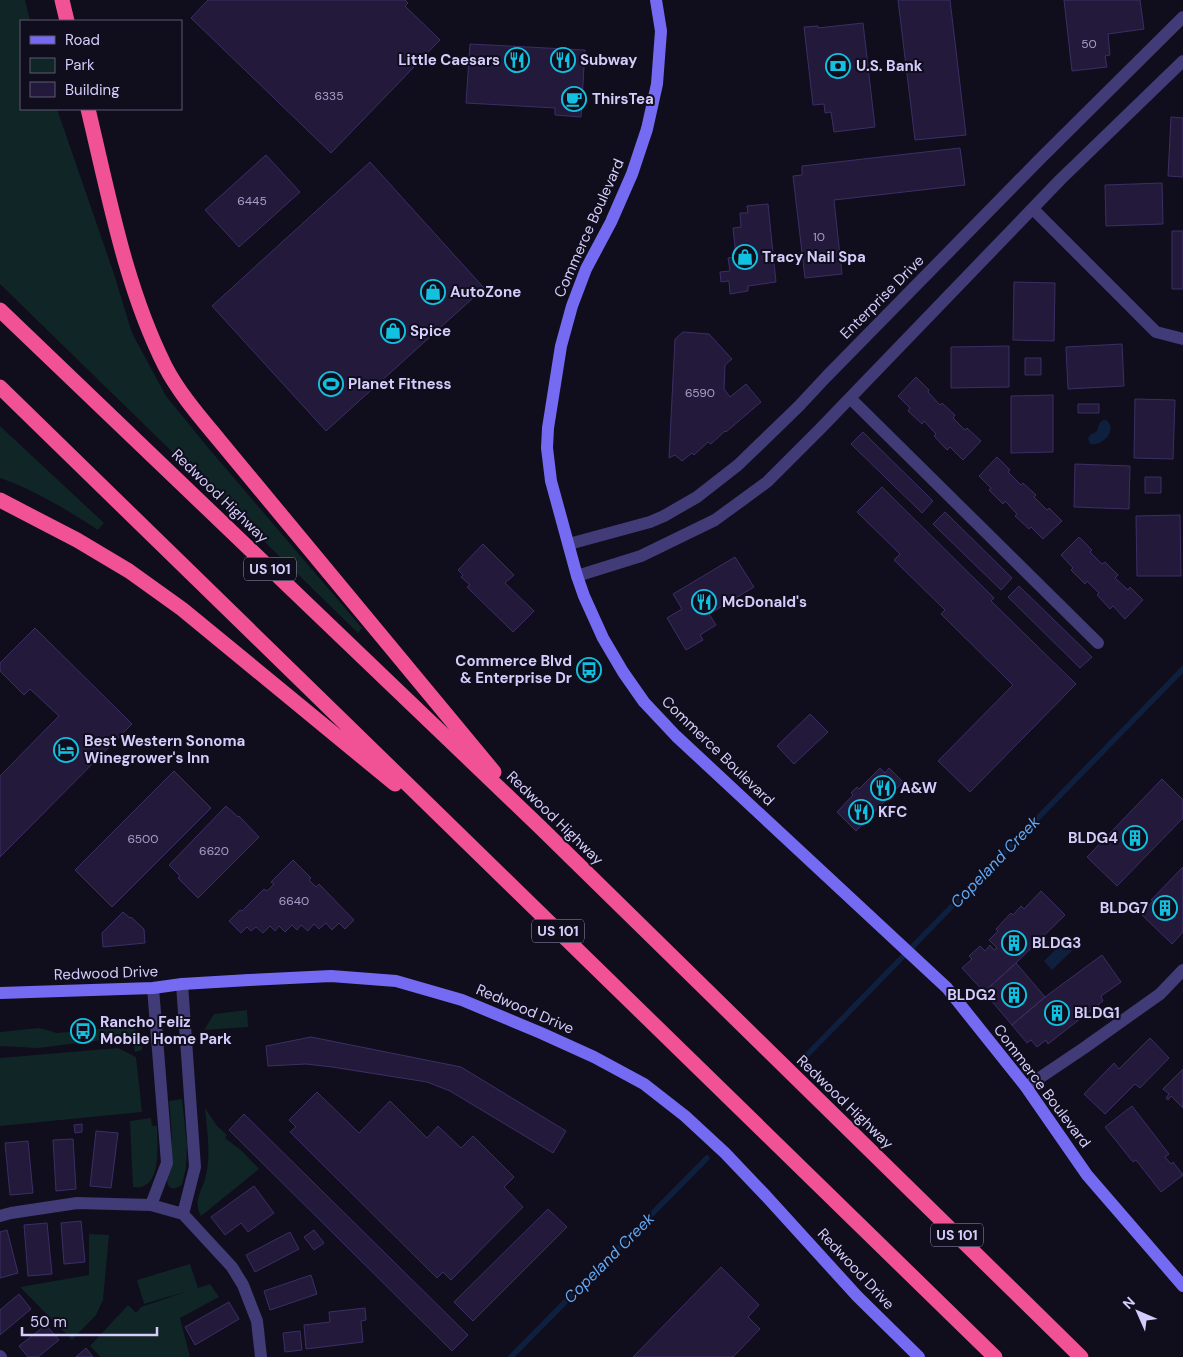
<svg xmlns="http://www.w3.org/2000/svg" width="1183" height="1357" font-family="'DM Sans',sans-serif">
	<style>
		.green { fill: #102525 }
		.water { fill: #0f1f3e }
		.lines { fill: none; stroke-linecap: round; stroke-linejoin: round }
		.stream { stroke: #0f1f3e; stroke-width: 5.5 }
		.building { fill: #231a3b; stroke: #3c2e65 }
		.street { stroke: #413b77; stroke-width: 12 }
		.secondary { stroke: #756bf3; stroke-width: 12 }
		.highway { stroke: #f15195; stroke-width: 15 }
		.labels { text-anchor: middle; dominant-baseline: central; stroke-width: 4; stroke-linejoin: round; paint-order: stroke }
		.number-label { font-size: 12px; fill: #a8a0cb }
		.shield { fill: #100d1c; stroke: #9993b8; stroke-width: 1 }
		.shield-label { font-size: 14px; font-weight: bold; fill: #d4ccfb }
		.poi-label { font-size: 15px; font-weight: bold; fill: #d4ccfb; stroke: #100d1c; text-anchor: start }
		.street-label { font-size: 15px; fill: #d4ccfb; stroke: #100d1c }
		.water-label { font-size: 16px; font-style: italic; fill: #62a8f2; stroke: #100d1c }
	</style>
	<rect width="100%" height="100%" fill="#100d1c"/>
	<path class="green" d="M 0,0 L 25,0 L 30,21 L 21,21 L 21,109 L 57,109 L 114,274 L 132,333 L 166,396 L 210,450 L 362,628 L 358,633 L 0,284 Z
		M 0,426 L 104,523 L 98,530 C 69,511 33,489 0,478 Z
		M 247,1010 L 248,1027 L 204,1030 L 214,1014 Z
		M 131,1026 L 141,1036 L 142,1050 L 135,1052 L 134,1044 L 127,1037 L 38,1048 L 0,1046 L 0,1032 L 39,1028 L 57,1033 Z
		M 118,1048 L 136,1057 L 142,1112 L 0,1126 L 0,1058 Z
		M 182,1099 L 187,1146 L 186,1167 L 182,1185 C 177,1188 171,1191 168,1185 C 165,1180 171,1167 171,1162 C 173,1141 171,1121 169,1101 Z
		M 205,1108 L 217,1126 L 227,1135 L 225,1138 L 242,1151 L 259,1169 L 201,1216 C 192,1201 203,1190 206,1175 C 211,1153 207,1130 205,1108 Z
		M 151,1118 L 152,1126 L 157,1126 C 157,1142 162,1182 141,1187 C 138,1188 135,1187 133,1187 L 130,1121 Z
		M 89,1234 L 109,1235 L 103,1300 L 96,1315 L 72,1340 L 20,1287 L 89,1275 Z
		M 190,1264 L 198,1288 L 210,1284 L 219,1297 L 180,1318 L 190,1357 L 101,1357 L 90,1346 L 128,1305 L 136,1313 L 141,1307 L 188,1291 L 144,1304 L 137,1280 Z"/>
	<path class="water" d="M 1106,420 C 1119,430 1102,447 1090,444 L 1088,438 L 1090,435 L 1097,431 C 1099,425 1099,420 1106,420 Z
		M 1070,935 L 1079,944 L 1052,970 L 1044,961 Z"/>
	<g class="lines">
		<path class="stream" d="M 807,1055 L 1183,669
			M 511,1357 L 707,1158"/>
	</g>
	<path class="building" d="M 208,0 L 405,0 L 408,3 L 405,6 L 440,40 L 331,153 L 191,18 Z
		M 898,0 L 950,0 L 966,135 L 915,140 Z
		M 1064,0 L 1140,0 L 1144,29 L 1108,34 L 1110,55 L 1105,56 L 1107,67 L 1072,71 Z
		M 863,23 L 875,127 L 834,132 L 831,112 L 825,113 L 824,104 L 813,105 L 804,27 L 818,26 L 818,28 Z
		M 470,44 L 585,50 L 581,117 L 555,115 L 555,108 L 466,103 Z
		M 1171,117 L 1183,118 L 1183,177 L 1168,176 Z
		M 960,148 L 965,185 L 834,200 L 842,274 L 805,278 L 793,176 L 802,175 L 802,166 Z
		M 266,155 L 300,192 L 239,247 L 205,210 Z
		M 370,162 L 484,288 L 326,431 L 212,306 Z
		M 1162,183 L 1163,224 L 1106,226 L 1105,185 Z
		M 768,204 L 776,282 L 748,286 L 748,291 L 730,294 L 729,281 L 721,282 L 720,272 L 730,271 L 728,258 L 736,257 L 733,228 L 741,227 L 740,213 L 748,213 L 747,206 Z
		M 1172,231 L 1183,231 L 1183,289 L 1172,289 Z
		M 1014,282 L 1055,283 L 1054,341 L 1013,340 Z
		M 683,332 L 709,334 L 732,359 L 725,365 L 724,389 L 730,397 L 746,384 L 761,402 L 726,432 L 725,431 L 711,444 L 708,442 L 694,455 L 692,453 L 682,461 L 675,455 L 669,458 L 675,339 Z
		M 1122,344 L 1124,386 L 1068,389 L 1066,347 Z
		M 1009,346 L 1009,387 L 951,388 L 951,347 Z
		M 1025,358 L 1041,358 L 1041,375 L 1025,375 Z
		M 916,377 L 929,390 L 928,392 L 940,405 L 942,403 L 955,415 L 953,418 L 965,430 L 967,428 L 981,441 L 963,460 L 950,447 L 947,450 L 934,436 L 936,434 L 924,421 L 922,424 L 908,411 L 910,408 L 898,396 Z
		M 1053,395 L 1053,452 L 1011,453 L 1011,396 Z
		M 1135,399 L 1175,400 L 1173,459 L 1134,458 Z
		M 1078,404 L 1099,404 L 1099,413 L 1078,413 Z
		M 863,432 L 933,501 L 922,513 L 851,444 Z
		M 997,457 L 1010,470 L 1008,472 L 1021,485 L 1023,483 L 1036,495 L 1034,497 L 1047,510 L 1049,508 L 1062,521 L 1043,539 L 1031,527 L 1029,529 L 1015,516 L 1017,514 L 1005,501 L 1003,504 L 989,490 L 991,488 L 979,476 Z
		M 1075,464 L 1130,466 L 1129,509 L 1074,507 Z
		M 1145,477 L 1161,477 L 1161,493 L 1145,493 Z
		M 882,487 L 994,598 L 991,601 L 1076,684 L 970,792 L 938,761 L 1013,685 L 941,614 L 945,610 L 894,560 L 900,554 L 857,512 Z
		M 945,512 L 1012,578 L 1001,590 L 933,524 Z
		M 1180,515 L 1181,576 L 1137,576 L 1136,516 Z
		M 1079,537 L 1092,550 L 1090,552 L 1102,564 L 1105,562 L 1118,575 L 1115,578 L 1128,590 L 1130,587 L 1143,600 L 1125,619 L 1113,606 L 1110,609 L 1097,595 L 1099,593 L 1087,581 L 1085,584 L 1071,570 L 1073,568 L 1061,555 Z
		M 483,544 L 514,575 L 505,583 L 534,611 L 513,632 L 467,587 L 470,585 L 461,577 L 463,575 L 458,570 Z
		M 735,557 L 754,587 L 709,614 L 716,625 L 700,635 L 703,640 L 686,650 L 667,618 L 682,609 L 673,594 Z
		M 1019,586 L 1092,657 L 1080,668 L 1008,597 Z
		M 35,628 L 132,724 L 0,857 L 0,776 L 59,716 L 30,689 L 24,695 L 0,671 L 0,663 Z
		M 810,714 L 828,732 L 794,764 L 777,746 Z
		M 880,768 L 885,773 L 889,768 L 903,782 L 856,831 L 837,812 L 853,795 L 851,793 L 857,787 L 859,789 Z
		M 174,771 L 211,808 L 112,907 L 75,870 Z
		M 1162,779 L 1183,800 L 1183,818 L 1117,886 L 1087,857 Z
		M 226,806 L 238,817 L 239,816 L 259,837 L 198,898 L 178,878 L 180,876 L 169,865 Z
		M 293,860 L 311,878 L 309,880 L 316,887 L 319,884 L 354,920 L 345,929 L 339,923 L 332,930 L 326,923 L 319,929 L 314,924 L 308,931 L 301,925 L 297,930 L 292,925 L 285,932 L 279,926 L 275,931 L 270,926 L 263,933 L 256,927 L 251,931 L 247,927 L 241,933 L 229,921 L 240,910 L 242,911 L 264,889 L 267,891 L 274,884 L 271,882 Z
		M 1183,867 L 1183,932 L 1172,944 L 1141,914 L 1153,901 L 1151,900 Z
		M 1041,891 L 1065,915 L 1016,963 L 984,992 L 962,968 L 972,959 L 969,956 L 980,946 L 985,951 L 990,945 L 994,950 L 997,948 L 989,940 L 998,931 L 996,929 L 1011,913 L 1013,915 L 1021,906 L 1024,909 Z
		M 123,912 L 130,918 L 131,917 L 144,929 L 145,943 L 103,947 L 102,933 Z
		M 1102,955 L 1121,982 L 1101,996 L 1103,1001 L 1048,1044 L 1046,1040 L 1037,1047 L 1031,1040 L 1027,1043 L 1012,1025 L 1045,997 Z
		M 1016,963 L 1045,997 L 1012,1025 L 984,992 Z
		M 311,1037 L 461,1067 L 566,1131 L 553,1153 L 450,1091 L 427,1082 L 332,1067 L 306,1064 L 268,1066 L 266,1046 Z
		M 1150,1038 L 1169,1058 L 1140,1088 L 1135,1084 L 1105,1114 L 1084,1094 L 1114,1063 L 1119,1069 Z
		M 1183,1069 L 1183,1108 L 1171,1096 L 1168,1100 L 1166,1098 L 1169,1094 L 1163,1089 Z
		M 317,1092 L 359,1133 L 390,1101 L 427,1138 L 438,1126 L 461,1148 L 473,1136 L 514,1177 L 504,1187 L 523,1207 L 451,1280 L 443,1272 L 437,1278 L 290,1132 L 296,1127 L 289,1120 Z
		M 1132,1106 L 1169,1154 L 1165,1157 L 1171,1164 L 1173,1162 L 1183,1175 L 1161,1192 L 1136,1160 L 1133,1162 L 1105,1127 Z
		M 244,1114 L 468,1335 L 452,1351 L 229,1130 Z
		M 82,1124 L 82,1132 L 75,1133 L 74,1125 Z
		M 96,1131 L 118,1133 L 111,1188 L 90,1186 Z
		M 73,1139 L 76,1189 L 56,1191 L 53,1140 Z
		M 28,1141 L 33,1193 L 10,1195 L 5,1143 Z
		M 254,1186 L 274,1213 L 248,1232 L 241,1223 L 225,1235 L 211,1217 Z
		M 548,1209 L 567,1227 L 473,1321 L 454,1302 Z
		M 81,1221 L 85,1262 L 64,1264 L 61,1223 Z
		M 47,1223 L 52,1274 L 28,1276 L 24,1225 Z
		M 7,1230 L 18,1273 L 0,1278 L 0,1232 Z
		M 314,1230 L 324,1243 L 314,1250 L 304,1237 Z
		M 290,1232 L 299,1249 L 255,1272 L 246,1255 Z
		M 721,1267 L 759,1305 L 748,1317 L 760,1329 L 733,1357 L 633,1357 Z
		M 311,1275 L 317,1294 L 270,1310 L 264,1291 Z
		M 19,1294 L 31,1309 L 0,1335 L 0,1310 Z
		M 229,1302 L 239,1319 L 195,1345 L 185,1327 Z
		M 365,1308 L 366,1320 L 361,1321 L 363,1342 L 306,1349 L 304,1325 L 330,1322 L 329,1312 Z
		M 46,1325 L 59,1340 L 38,1357 L 28,1357 L 19,1346 Z
		M 300,1331 L 302,1350 L 285,1352 L 283,1333 Z
		M 86,1348 L 93,1357 L 76,1357 Z"/>
	<g class="lines">
		<path class="street" d="M 1033,209 L 1156,332 L 1183,339
			M 850,398 L 1098,643
			M 569,544 L 650,522 L 664,516 L 697,497 L 738,465 L 799,406 L 827,376 L 1040,159 L 1183,17
			M 577,576 L 641,556 L 715,520 L 767,482 L 821,428 L 1060,180 L 1183,61
			M 182,984 L 195,1167 L 183,1214
			M 1026,1087 L 1084,1048 L 1160,994 L 1183,970
			M 151,1205 L 167,1163 L 153,988
			M 183,1214 L 232,1267 L 243,1285 L 257,1321 L 261,1357
			M 0,1216 L 11,1213 L 77,1203 L 151,1205 L 183,1214
			M 0,1356 L 1,1357"/>
		<path class="secondary" d="M 656,0 L 661,31 L 657,84 L 647,129 L 632,174 L 611,222 L 586,269 L 572,306 L 561,346 L 548,428 L 547,448 L 551,481 L 577,576 L 584,596 L 603,638 L 623,672 L 644,702 L 676,736 L 947,988 L 1026,1087 L 1087,1175 L 1183,1286
			M 0,993 L 153,988 L 182,984 L 249,980 L 331,976 L 396,981 L 462,1000 L 541,1033 L 594,1057 L 644,1084 L 685,1116 L 725,1153 L 766,1196 L 857,1296 L 919,1357"/>
		<path class="highway" d="M 62,0 L 67,21
			M 88,109 C 109,196 125,286 165,366 C 179,393 200,417 219,440 L 494,772
			M 0,310 L 540,827 L 1081,1357
			M 0,387 L 995,1357
			M 0,500 L 77,540 L 129,571 L 182,609 L 395,784"/>
	</g>
	<defs>
		<symbol id="restaurant-ring" viewBox="-11 -11 22 22"><circle r="9.5" fill="#100d1c" stroke="#12c1e0" stroke-width="1.5"/><path d="M-5-6h1v4h1v-4h1v4h1v-4h1v5L-1.5 .5V6h-2V.5L-5-1ZM5-6V6H3V1.5H1.5Q1.5-4 5-6Z" fill="#12c1e0"/></symbol>
		<symbol id="bank-ring" viewBox="-11 -11 22 22"><circle r="9.5" fill="#100d1c" stroke="#12c1e0" stroke-width="1.5"/><path d="M-6-4H6V4H-6ZM0-2.3a2.3 2.3 0 1 0 0 4.6a2.3 2.3 0 1 0 0-4.6Z" fill="#12c1e0"/></symbol>
		<symbol id="cafe-ring" viewBox="-11 -11 22 22"><circle r="9.5" fill="#100d1c" stroke="#12c1e0" stroke-width="1.5"/><path d="M-5.5-4.5H6V0H3Q3 3.5 0 3.5H-2.5Q-5.5 3.5-5.5 0ZM3-3.2v2h1.7v-2ZM-6 4.5H4V6H-6Z" fill="#12c1e0"/></symbol>
		<symbol id="shop-ring" viewBox="-11 -11 22 22"><circle r="9.5" fill="#100d1c" stroke="#12c1e0" stroke-width="1.5"/><path d="M-5-2.5h2.3a2.7 3.5 0 0 1 5.4 0H5L5.5 6h-11ZM-1.5-2.5h3a1.5 2.3 0 0 0-3 0Z" fill="#12c1e0"/></symbol>
		<symbol id="stadium-ring" viewBox="-11 -11 22 22"><circle r="9.5" fill="#100d1c" stroke="#12c1e0" stroke-width="1.5"/><path d="M0-5a6.5 5 0 1 0 0 10a6.5 5 0 1 0 0-10ZM-3.5-1.8h7v3.6h-7Z" fill="#12c1e0"/></symbol>
		<symbol id="bus-ring" viewBox="-11 -11 22 22"><circle r="9.5" fill="#100d1c" stroke="#12c1e0" stroke-width="1.5"/><path d="M-5-6H5V4H4V6H2V4H-2V6H-4V4H-5ZM-3.5-4V0h7V-4ZM-3.5 1.2v1.5H-2V1.2ZM2 1.2v1.5H3.5V1.2Z" fill="#12c1e0"/></symbol>
		<symbol id="hotel-ring" viewBox="-11 -11 22 22"><circle r="9.5" fill="#100d1c" stroke="#12c1e0" stroke-width="1.5"/><path d="M-6-4.5h1.5V1H6V5H4.5V3h-9V5H-6ZM-4 0a1.8 1.8 0 1 1 3.6 0ZM.5 0V-2.5h3Q6-2.5 6 0Z" fill="#12c1e0"/></symbol>
		<symbol id="building-ring" viewBox="-11 -11 22 22"><circle r="9.5" fill="#100d1c" stroke="#12c1e0" stroke-width="1.5"/><path d="M-4-6H4V6H1V3H-1V6H-4ZM-2.5-4.3h1.7v1.8h-1.7ZM.8-4.3h1.7v1.8H.8ZM-2.5-1h1.7V.8h-1.7ZM.8-1h1.7V.8H.8Z" fill="#12c1e0"/></symbol>
	</defs>
	<g fill-rule="evenodd">
		<use href="#restaurant-ring" x="503" y="46" width="28" height="28"/>
		<use href="#restaurant-ring" x="549" y="46" width="28" height="28"/>
		<use href="#bank-ring" x="824" y="52" width="28" height="28"/>
		<use href="#cafe-ring" x="560" y="85" width="28" height="28"/>
		<use href="#shop-ring" x="731" y="243" width="28" height="28"/>
		<use href="#shop-ring" x="419" y="278" width="28" height="28"/>
		<use href="#shop-ring" x="379" y="317" width="28" height="28"/>
		<use href="#stadium-ring" x="317" y="370" width="28" height="28"/>
		<use href="#restaurant-ring" x="690" y="588" width="28" height="28"/>
		<use href="#bus-ring" x="575" y="656" width="28" height="28"/>
		<use href="#hotel-ring" x="52" y="736" width="28" height="28"/>
		<use href="#restaurant-ring" x="869" y="774" width="28" height="28"/>
		<use href="#restaurant-ring" x="847" y="798" width="28" height="28"/>
		<use href="#building-ring" x="1121" y="824" width="28" height="28"/>
		<use href="#building-ring" x="1151" y="894" width="28" height="28"/>
		<use href="#building-ring" x="1000" y="929" width="28" height="28"/>
		<use href="#building-ring" x="1000" y="981" width="28" height="28"/>
		<use href="#building-ring" x="1043" y="999" width="28" height="28"/>
		<use href="#bus-ring" x="69" y="1017" width="28" height="28"/>
	</g>
	<g class="labels">
		<g class="number-label">
			<text x="1089" y="44">50</text>
			<text x="329" y="96">6335</text>
			<text x="252" y="201">6445</text>
			<text x="819" y="237">10</text>
			<text x="700" y="393">6590</text>
			<text x="143" y="839">6500</text>
			<text x="214" y="851">6620</text>
			<text x="294" y="901">6640</text>
		</g>
		<g class="shield">
			<rect x="244" y="557.5" width="52" height="23" rx="4"/>
			<rect x="532" y="919.5" width="52" height="23" rx="4"/>
			<rect x="931" y="1223.5" width="52" height="23" rx="4"/>
		</g>
		<g class="shield-label">
			<text x="270" y="569">US 101</text>
			<text x="558" y="931">US 101</text>
			<text x="957" y="1235">US 101</text>
		</g>
		<g class="poi-label">
			<text x="500" y="60" text-anchor="end">Little Caesars</text>
			<text x="580" y="60">Subway</text>
			<text x="856" y="66">U.S. Bank</text>
			<text x="592" y="99">ThirsTea</text>
			<text x="762" y="257">Tracy Nail Spa</text>
			<text x="450" y="292">AutoZone</text>
			<text x="410" y="331">Spice</text>
			<text x="348" y="384">Planet Fitness</text>
			<text x="722" y="602">McDonald's</text>
			<text x="572" y="661" text-anchor="end">Commerce Blvd<tspan x="572" dy="17">&amp; Enterprise Dr</tspan></text>
			<text x="84" y="741">Best Western Sonoma<tspan x="84" dy="17">Winegrower's Inn</tspan></text>
			<text x="900" y="788">A&amp;W</text>
			<text x="878" y="812">KFC</text>
			<text x="1118" y="838" text-anchor="end">BLDG4</text>
			<text x="1148" y="908" text-anchor="end">BLDG7</text>
			<text x="1032" y="943">BLDG3</text>
			<text x="996" y="995" text-anchor="end">BLDG2</text>
			<text x="1074" y="1013">BLDG1</text>
			<text x="100" y="1022">Rancho Feliz<tspan x="100" dy="17">Mobile Home Park</tspan></text>
		</g>
		<g class="street-label">
			<text transform="translate(589 228) rotate(-66)">Commerce Boulevard</text>
			<text transform="translate(882 297) rotate(-45)">Enterprise Drive</text>
			<text transform="translate(220 496) rotate(44)">Redwood Highway</text>
			<text transform="translate(718 751) rotate(44)">Commerce Boulevard</text>
			<text transform="translate(555 818) rotate(44)">Redwood Highway</text>
			<text transform="translate(106 973) rotate(-2)">Redwood Drive</text>
			<text transform="translate(525 1009) rotate(23)">Redwood Drive</text>
			<text transform="translate(1042 1086) rotate(53)">Commerce Boulevard</text>
			<text transform="translate(845 1102) rotate(44)">Redwood Highway</text>
			<text transform="translate(856 1269) rotate(47)">Redwood Drive</text>
		</g>
		<g class="water-label">
			<text transform="translate(995 862) rotate(-46)">Copeland Creek</text>
			<text transform="translate(609 1258) rotate(-45)">Copeland Creek</text>
		</g>
	</g>
	<rect x="20" y="20" width="162" height="90" fill="#100d1c" stroke="#5e5975"/>
	<rect x="30" y="36" width="25" height="8" fill="#756bf3" stroke="#5e5975"/>
	<text x="65" y="45" font-size="15" fill="#d4ccfb">Road</text>
	<rect x="30" y="58" width="25" height="15" fill="#102525" stroke="#5e5975"/>
	<text x="65" y="70" font-size="15" fill="#d4ccfb">Park</text>
	<rect x="30" y="82" width="25" height="15" fill="#231a3b" stroke="#5e5975"/>
	<text x="65" y="95" font-size="15" fill="#d4ccfb">Building</text>
	<g transform="translate(1138 1312) rotate(315)" stroke="#100d1c" stroke-width="4" paint-order="stroke">
	<path d="M0-4L9 19L0 12L-9 19Z" fill="#d4ccfb"/>
	<text y="-8" font-size="14" font-weight="bold" text-anchor="middle" fill="#d4ccfb">N</text>
	</g>
	<path d="M22 1327v8h135v-8" fill="none" stroke="#d4ccfb" stroke-width="2.5"/>
	<text x="30" y="1327" font-size="15" fill="#d4ccfb" stroke="#100d1c" stroke-width="4" paint-order="stroke">50 m</text>
</svg>
